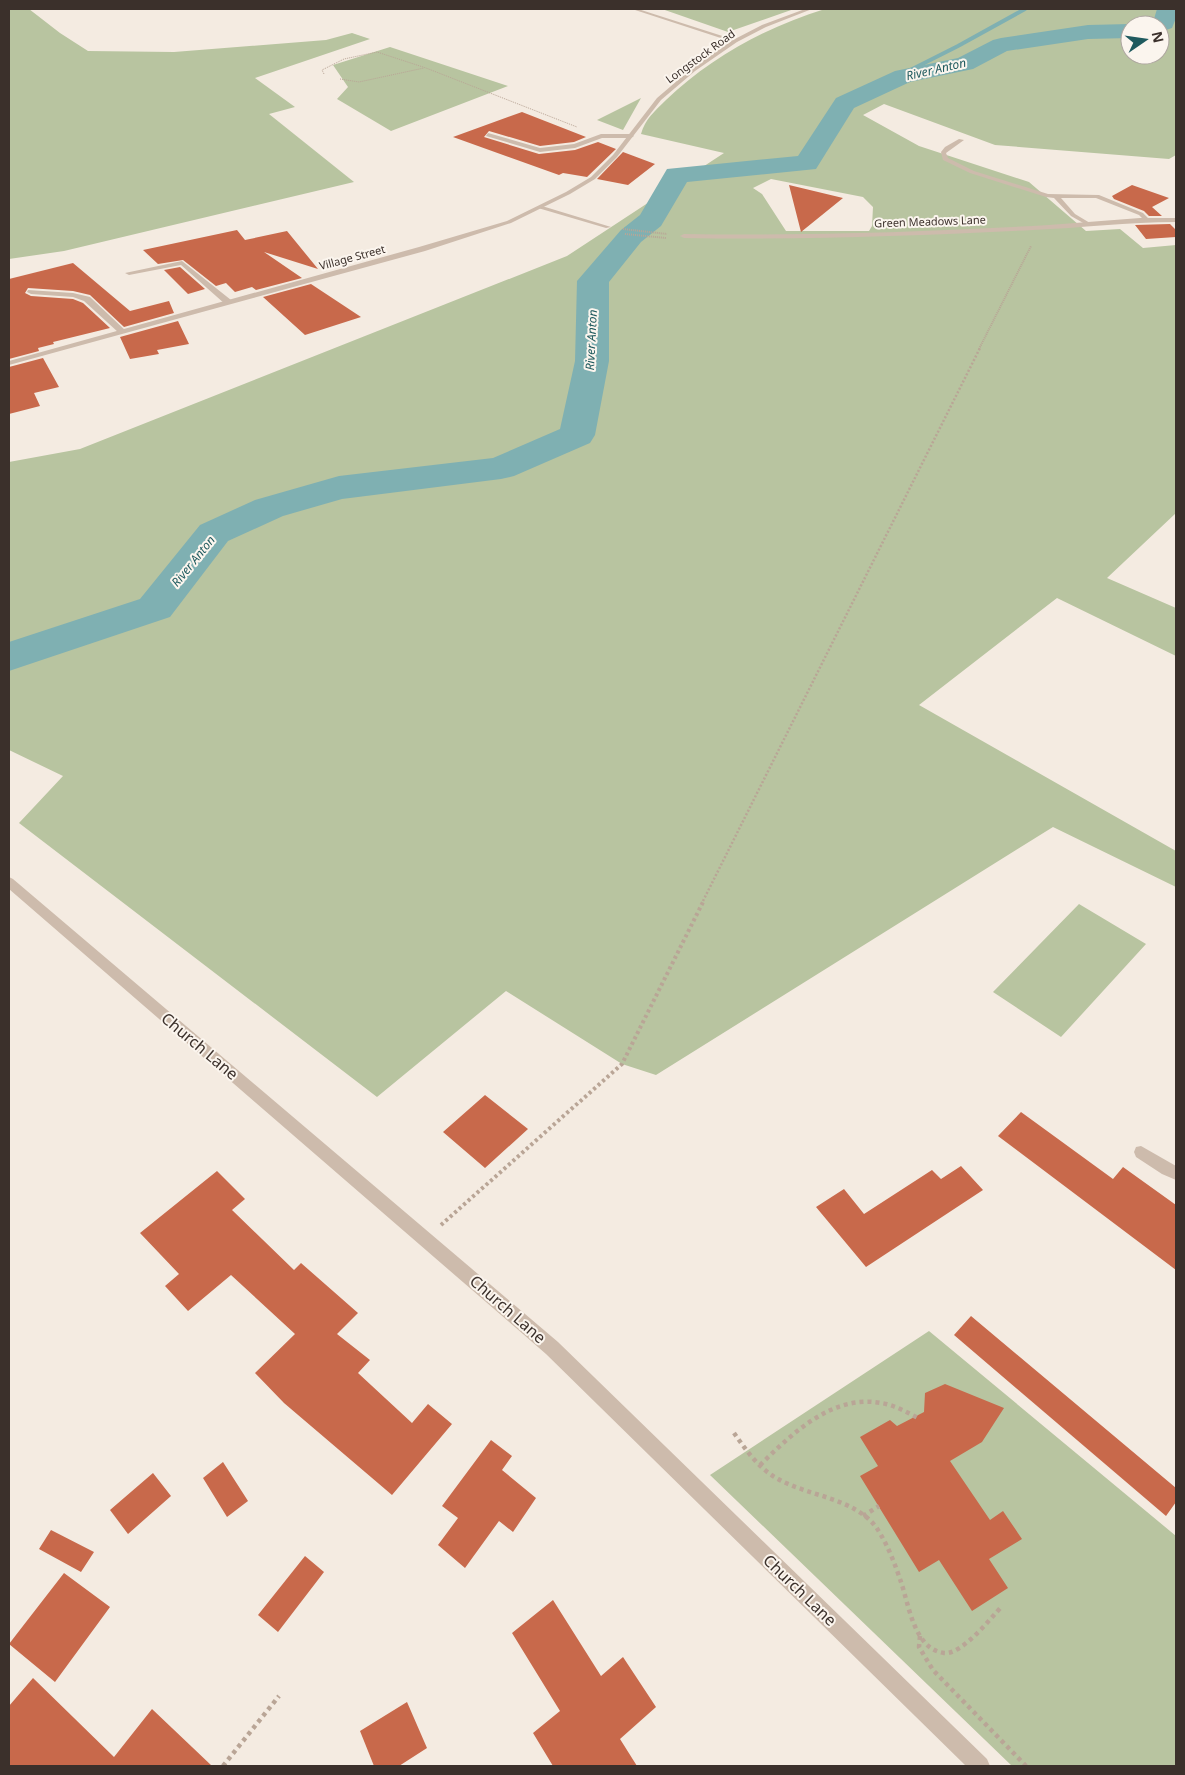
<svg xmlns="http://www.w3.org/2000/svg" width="1185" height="1775" font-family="'Noto Sans',sans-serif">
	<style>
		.green { fill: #b8c4a0; fill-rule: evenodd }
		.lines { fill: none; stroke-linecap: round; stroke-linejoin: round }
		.stream { stroke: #7fb0b2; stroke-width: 4 }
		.river { fill: #7fb0b2; fill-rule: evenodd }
		.building { fill: #c8694b }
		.path-far4 { stroke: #b9a596; stroke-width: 1; stroke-dasharray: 1 1; stroke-linecap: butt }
		.path-far3 { stroke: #b9a596; stroke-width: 2; stroke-dasharray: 1 1; stroke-linecap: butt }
		.path-far2 { stroke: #b9a596; stroke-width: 2.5; stroke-dasharray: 2 2; stroke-linecap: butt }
		.path-far1 { stroke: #b9a596; stroke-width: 4; stroke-dasharray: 3 3; stroke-linecap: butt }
		.path { stroke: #b9a596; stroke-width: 4.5; stroke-dasharray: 4 4; stroke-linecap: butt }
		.service { fill: #cdbbac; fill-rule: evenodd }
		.minor { fill: #cdbbac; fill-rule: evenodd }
		.tertiary { fill: #cdbbac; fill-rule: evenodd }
		.labels { text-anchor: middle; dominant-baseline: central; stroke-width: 4; stroke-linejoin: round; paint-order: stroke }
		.far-street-label { font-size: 11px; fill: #3b302b; stroke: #fbf5ee }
		.far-water-label { font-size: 12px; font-style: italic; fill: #1f5a5e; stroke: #fbf5ee }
		.near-street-label { font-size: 16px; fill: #3b302b; stroke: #fbf5ee }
	</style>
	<rect width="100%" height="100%" fill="#f4ebe1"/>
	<path class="green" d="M 9,9 L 29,9 L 60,33 L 88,51 L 174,52 L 326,40 L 352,33 L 370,39 L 255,78 L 295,107 L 269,114 L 354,182 L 64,251 L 9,259 Z
		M 662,9 L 794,9 L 728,32 Z
		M 825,9 L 1176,9 L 1176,155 L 1169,159 L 995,145 L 884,104 L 863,115 L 919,146 L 1029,182 L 1086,231 L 1120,229 L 1143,248 L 1176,245 L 1176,513 L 1107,578 L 1176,608 L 1176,656 L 1057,598 L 919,705 L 1176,851 L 1176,887 L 1053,827 L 656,1075 L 622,1064 L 506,991 L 377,1097 L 19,823 L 63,776 L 9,750 L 9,462 L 80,449 L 567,256 L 724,153 L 641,134 C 645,119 655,111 666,100 C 710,58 766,27 825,9 ZM 1130,25 L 1160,25 L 1160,55 L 1130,55 ZM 771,179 L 863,197 L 873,207 L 872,226 L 869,231 L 786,231 L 762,194 L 753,188 Z
		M 390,47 L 508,86 L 391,131 L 337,99 L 348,87 L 333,65 Z
		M 641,98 L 623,130 L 597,120 Z
		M 1079,904 L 1146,944 L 1061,1037 L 993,992 Z
		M 929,1331 L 1176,1536 L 1176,1766 L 1012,1766 L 710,1475 Z"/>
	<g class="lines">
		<path class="stream" d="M 845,103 L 958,46 L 1025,9"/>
		<path class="river" d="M 1157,9 L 1176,9 L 1176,18 L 1172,28 L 1160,32 L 1160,25 L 1149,25 L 1154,19 Z
			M 1130,24 L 1133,25 L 1130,25 L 1130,38 L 1088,39 L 1007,51 L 973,69 L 910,82 L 854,108 L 816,169 L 687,182 L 661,226 L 641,242 L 609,282 L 609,361 L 595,435 L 590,443 L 514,476 L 501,479 L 342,499 L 283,516 L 228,541 L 170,617 L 9,671 L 9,642 L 140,599 L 200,525 L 255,500 L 339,476 L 493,458 L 560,429 L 575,361 L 577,281 L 621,230 L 640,215 L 667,169 L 798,156 L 836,98 L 895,71 L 958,58 L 993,40 L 1001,38 L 1088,25 Z"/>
	</g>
	<path class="building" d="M 522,112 L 586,137 L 574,142 L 540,146 L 489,131 L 484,137 L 539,154 L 575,150 L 598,142 L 616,149 L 587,177 L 563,173 L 559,175 L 453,137 Z
		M 623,152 L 655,164 L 628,185 L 597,179 Z
		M 789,185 L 843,198 L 801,232 Z
		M 1132,185 L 1169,198 L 1152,207 L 1162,216 L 1149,216 L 1144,211 L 1114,199 L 1112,196 Z
		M 1170,224 L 1176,230 L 1176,237 L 1146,239 L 1135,225 Z
		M 237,230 L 245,240 L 287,231 L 318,269 L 264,252 L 302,278 L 256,290 L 252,287 L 235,292 L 226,283 L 216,286 L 183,260 L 158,264 L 143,250 Z
		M 73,263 L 130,311 L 169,301 L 174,313 L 124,327 L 90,295 L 73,291 L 28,288 L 25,293 L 31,296 L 73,299 L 83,303 L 110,328 L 53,342 L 54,344 L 38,348 L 39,351 L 9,359 L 9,279 Z
		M 180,267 L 205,289 L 188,294 L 164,270 Z
		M 311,284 L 361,317 L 305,335 L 263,297 Z
		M 178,321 L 189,344 L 157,350 L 159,354 L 130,359 L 120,337 Z
		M 43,358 L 59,387 L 34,393 L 40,406 L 9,414 L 9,367 Z
		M 485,1095 L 528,1129 L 485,1168 L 443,1132 Z
		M 1021,1112 L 1113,1179 L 1123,1167 L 1176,1205 L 1176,1270 L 998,1136 Z
		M 961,1166 L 983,1190 L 866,1267 L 816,1207 L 844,1189 L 864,1214 L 932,1170 L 941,1179 Z
		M 217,1171 L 245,1199 L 232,1210 L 294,1270 L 301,1263 L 358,1313 L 337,1334 L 370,1360 L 358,1373 L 412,1423 L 428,1404 L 452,1424 L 392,1495 L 284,1403 L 255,1373 L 295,1334 L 231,1275 L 188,1311 L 165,1286 L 179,1274 L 140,1233 Z
		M 971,1316 L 1176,1488 L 1176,1502 L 1166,1516 L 954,1335 Z
		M 945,1384 L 1004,1408 L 982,1442 L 950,1461 L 990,1520 L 1003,1511 L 1022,1539 L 989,1559 L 1008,1588 L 972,1611 L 939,1560 L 919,1572 L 860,1476 L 878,1466 L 860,1437 L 890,1420 L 897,1426 L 924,1412 L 925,1393 Z
		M 491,1440 L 512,1456 L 502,1470 L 536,1498 L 513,1532 L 499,1521 L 465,1568 L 438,1545 L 458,1518 L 442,1506 Z
		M 223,1462 L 248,1501 L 227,1517 L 203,1478 Z
		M 153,1473 L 171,1496 L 128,1534 L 110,1510 Z
		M 51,1530 L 94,1552 L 81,1572 L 39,1549 Z
		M 305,1556 L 324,1572 L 278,1632 L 258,1615 Z
		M 64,1573 L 110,1607 L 55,1682 L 9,1644 Z
		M 553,1600 L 601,1676 L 623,1657 L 656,1707 L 620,1739 L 637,1766 L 553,1766 L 533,1733 L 560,1711 L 512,1633 Z
		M 33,1678 L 114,1757 L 152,1709 L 212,1766 L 9,1766 L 9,1706 Z
		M 407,1702 L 427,1748 L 399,1766 L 374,1766 L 360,1731 Z"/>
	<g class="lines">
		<path class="path-far4" d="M 324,74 L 322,70 L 344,59 L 377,52 L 426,68 L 577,127
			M 340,79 L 359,82 L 424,68"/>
		<path class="path-far3" d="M 623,229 L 667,234
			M 625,234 L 666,238
			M 979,349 L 1031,246"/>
		<path class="path-far2" d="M 703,901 L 980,348"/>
		<path class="path-far1" d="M 441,1225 L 622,1064 L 704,900"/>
		<path class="path" d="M 734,1433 C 746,1450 759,1469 778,1479 C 808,1496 854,1498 876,1527 C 887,1543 895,1564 901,1582 C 909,1605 914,1649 944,1653 C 962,1655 991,1618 1002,1606
			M 760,1465 C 792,1434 832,1394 881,1403 C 895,1405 908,1413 920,1419
			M 863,1516 L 879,1506
			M 920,1636 L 919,1647 L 933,1670 L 1026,1766
			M 223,1766 L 279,1696"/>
		<path class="service" d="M 632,9 L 638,9 L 738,41 L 733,42 Z
			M 488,133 L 540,148 L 574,144 L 601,134 L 631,134 L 634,136 L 631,138 L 602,138 L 575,148 L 540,152 L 486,136 Z
			M 959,139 L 964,140 L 946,153 L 948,158 L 974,171 L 1048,194 L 1099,195 L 1143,213 L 1149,219 L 1144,220 L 1139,215 L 1096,198 L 1061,198 L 1075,214 L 1090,223 L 1085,224 L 1071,216 L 1054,198 L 1046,197 L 970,173 L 943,160 L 941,152 L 945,147 Z
			M 1141,1146 L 1176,1166 L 1176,1180 L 1162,1174 L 1136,1157 L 1134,1152 L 1136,1147 Z"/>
		<path class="minor" d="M 538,206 L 542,206 L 611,227 L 606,228 L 538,208 Z
			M 1140,218 L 1176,218 L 1176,222 C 1128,222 1081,228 1033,230 C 916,236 800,240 684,238 L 680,236 L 684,234 C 806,236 928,232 1049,225 C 1079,223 1110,220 1140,218 Z
			M 182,261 L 231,300 L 231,304 L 225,304 L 181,265 L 129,275 L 125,273 Z
			M 28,290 L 73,293 L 90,297 L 126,331 L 119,333 L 84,301 L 73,297 L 31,294 L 27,292 Z
			M 9,877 L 13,879 L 558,1342 L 987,1759 L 990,1766 L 966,1766 L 546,1354 L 9,889 Z"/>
		<path class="tertiary" d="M 805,9 L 812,9 L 766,27 L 737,42 L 695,71 L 661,100 L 617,157 L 595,179 L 570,194 L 511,223 L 425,251 L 9,365 L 9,361 L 419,247 L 507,221 L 566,192 L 591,177 L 613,155 L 657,98 L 691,69 L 733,40 L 762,25 Z"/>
	</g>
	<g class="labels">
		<g class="far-street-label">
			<text transform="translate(700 56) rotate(-36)">Longstock Road</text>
			<text transform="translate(930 221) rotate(-2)">Green Meadows Lane</text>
			<text transform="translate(352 257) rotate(-15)">Village Street</text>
		</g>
		<g class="far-water-label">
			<text transform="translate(936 69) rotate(-13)">River Anton</text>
			<text transform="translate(591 340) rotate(-87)">River Anton</text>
			<text transform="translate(193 561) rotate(-51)">River Anton</text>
		</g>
		<g class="near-street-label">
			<text transform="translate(200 1046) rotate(40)">Church Lane</text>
			<text transform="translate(508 1309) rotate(41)">Church Lane</text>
			<text transform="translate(800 1590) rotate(44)">Church Lane</text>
		</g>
	</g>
	<rect width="1185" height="1775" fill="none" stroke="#3b302b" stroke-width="20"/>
	<g transform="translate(1145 40) rotate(77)"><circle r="24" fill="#fbf5ee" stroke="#aea6a0"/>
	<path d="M0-4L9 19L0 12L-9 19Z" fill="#1f5a5e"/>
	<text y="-8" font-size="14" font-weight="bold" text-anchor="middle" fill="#3b302b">N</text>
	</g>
</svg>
